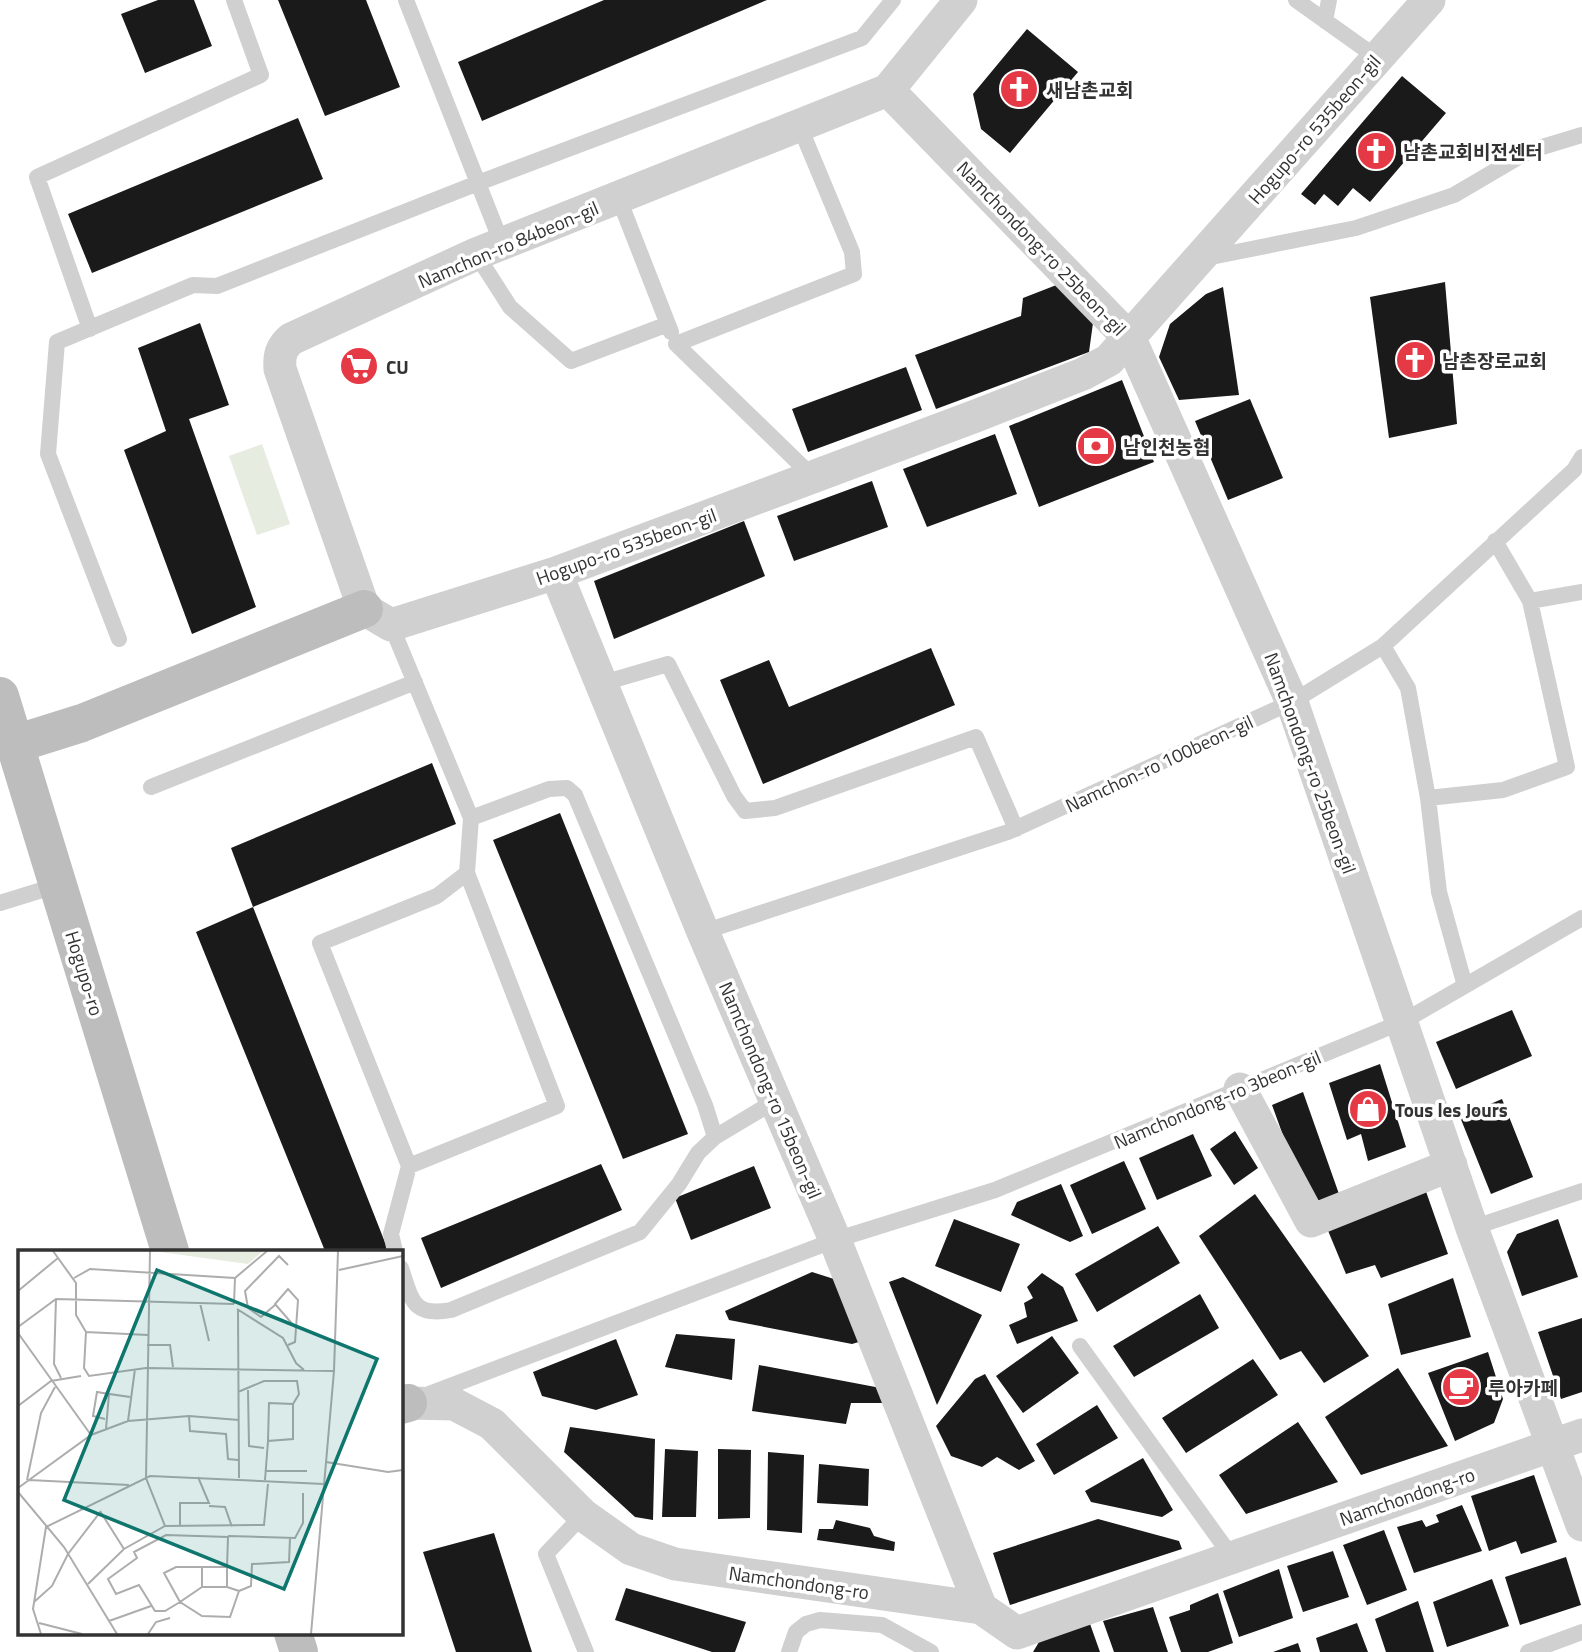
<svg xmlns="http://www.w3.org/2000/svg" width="1582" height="1652" font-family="'Titillium Web','Noto Sans KR',sans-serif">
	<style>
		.green { fill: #e6ecdf }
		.building { fill: #1a1a1a }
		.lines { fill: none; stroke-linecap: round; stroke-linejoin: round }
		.lane { stroke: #d0d0d0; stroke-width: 16 }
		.street { stroke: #d0d0d0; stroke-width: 33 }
		.secondary { stroke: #bdbdbd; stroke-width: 38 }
		.labels { text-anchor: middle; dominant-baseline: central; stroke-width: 7; stroke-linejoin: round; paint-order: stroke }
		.poi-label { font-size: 19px; font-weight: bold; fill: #333; stroke: #fff; text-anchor: start }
		.street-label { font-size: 19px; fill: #333; stroke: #fff }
		.inset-road { fill: none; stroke: #adadad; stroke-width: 2 }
		.view { fill: #0f766e; fill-opacity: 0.15; stroke: #0f766e; stroke-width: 3.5 }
		.inset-edge { fill: none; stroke: #333; stroke-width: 3.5 }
	</style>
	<rect width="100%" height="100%" fill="#fff"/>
	<path class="green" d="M 262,444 L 290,524 L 257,535 L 229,456 Z"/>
	<path class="building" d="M 158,0 L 194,0 L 212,46 L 145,73 L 121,14 Z
		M 278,0 L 366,0 L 400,87 L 325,116 Z
		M 604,0 L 767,0 L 482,121 L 458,62 Z
		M 1027,29 L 1078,72 L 1010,153 L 981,129 L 973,94 Z
		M 1402,76 L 1446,113 L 1370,202 L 1353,188 L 1338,206 L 1324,194 L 1315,205 L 1301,194 Z
		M 298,118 L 323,179 L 92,273 L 68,214 Z
		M 1445,282 L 1457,424 L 1389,438 L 1370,297 Z
		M 1059,284 L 1093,323 L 1089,352 L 936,409 L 915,355 L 1021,316 L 1023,298 Z
		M 1223,287 L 1239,395 L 1179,400 L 1159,357 L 1170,324 L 1206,294 Z
		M 200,323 L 229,405 L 189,419 L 256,607 L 192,634 L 124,450 L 166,431 L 138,348 Z
		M 906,367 L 922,410 L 808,452 L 792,409 Z
		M 1122,380 L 1154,462 L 1039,507 L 1009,426 Z
		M 1250,399 L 1283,478 L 1228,500 L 1195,421 Z
		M 995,434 L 1017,494 L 927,527 L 903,469 Z
		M 872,481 L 888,527 L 794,561 L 777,516 Z
		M 744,521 L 765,576 L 614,639 L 594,581 Z
		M 931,648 L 955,705 L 763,784 L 720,680 L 769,660 L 789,707 Z
		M 432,763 L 456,824 L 253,907 L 231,848 Z
		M 560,813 L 688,1134 L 623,1159 L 493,840 Z
		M 253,907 L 388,1250 L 325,1251 L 196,932 Z
		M 1512,1010 L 1532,1056 L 1456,1089 L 1436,1042 Z
		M 1380,1064 L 1406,1147 L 1368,1161 L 1361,1134 L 1347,1140 L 1329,1083 Z
		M 1303,1092 L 1339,1194 L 1309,1207 L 1272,1105 Z
		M 1502,1099 L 1533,1177 L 1491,1194 L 1460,1117 Z
		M 1235,1131 L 1258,1168 L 1234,1185 L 1210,1149 Z
		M 1193,1134 L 1212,1176 L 1157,1200 L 1139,1158 Z
		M 1124,1161 L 1146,1209 L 1092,1234 L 1070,1185 Z
		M 601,1164 L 622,1210 L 441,1288 L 421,1238 Z
		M 754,1166 L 771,1208 L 691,1240 L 675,1198 Z
		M 1423,1183 L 1448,1254 L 1381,1278 L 1375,1265 L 1346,1274 L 1324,1221 Z
		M 1061,1184 L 1083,1236 L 1070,1242 L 1011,1215 L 1017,1202 Z
		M 1255,1194 L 1369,1356 L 1324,1383 L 1301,1351 L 1280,1360 L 1199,1236 Z
		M 954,1219 L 1020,1244 L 1001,1292 L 935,1266 Z
		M 1558,1219 L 1578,1277 L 1522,1296 L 1507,1252 L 1517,1234 Z
		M 1158,1226 L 1180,1263 L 1097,1312 L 1075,1274 Z
		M 812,1272 L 834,1279 L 862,1341 L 852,1344 L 729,1320 L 725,1311 Z
		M 1042,1273 L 1063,1287 L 1078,1321 L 1017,1344 L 1009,1325 L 1027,1317 L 1024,1303 L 1033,1298 L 1027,1287 Z
		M 903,1277 L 982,1315 L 937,1405 L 889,1282 Z
		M 1453,1278 L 1471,1337 L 1401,1355 L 1388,1304 Z
		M 1200,1294 L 1219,1328 L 1134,1377 L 1113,1346 Z
		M 1582,1318 L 1582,1392 L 1561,1399 L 1538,1332 Z
		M 676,1334 L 735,1339 L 732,1380 L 665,1367 Z
		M 1052,1336 L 1079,1373 L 1023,1413 L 996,1376 Z
		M 616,1339 L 638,1395 L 596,1410 L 542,1396 L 533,1372 Z
		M 1488,1352 L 1503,1399 L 1494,1423 L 1455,1441 L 1428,1373 Z
		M 1253,1359 L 1278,1395 L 1186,1453 L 1162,1418 Z
		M 759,1365 L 886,1389 L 884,1403 L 851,1403 L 846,1424 L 752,1411 Z
		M 1398,1368 L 1448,1446 L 1361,1475 L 1325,1417 Z
		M 985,1374 L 1035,1461 L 1019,1470 L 997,1457 L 982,1467 L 951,1456 L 936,1426 L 975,1379 Z
		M 1097,1405 L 1118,1438 L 1054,1475 L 1036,1444 Z
		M 1298,1422 L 1338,1482 L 1246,1514 L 1219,1475 Z
		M 570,1427 L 655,1439 L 653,1520 L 635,1517 L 564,1452 Z
		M 665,1449 L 698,1451 L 696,1517 L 662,1517 Z
		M 718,1449 L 751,1450 L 750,1518 L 718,1519 Z
		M 768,1452 L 804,1455 L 802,1533 L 767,1530 Z
		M 1143,1458 L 1173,1510 L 1162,1517 L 1091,1502 L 1085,1491 Z
		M 819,1464 L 869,1469 L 868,1506 L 817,1503 Z
		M 1534,1475 L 1557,1542 L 1521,1554 L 1516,1541 L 1489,1551 L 1471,1496 Z
		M 1462,1505 L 1482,1551 L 1414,1573 L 1397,1527 L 1422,1520 L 1426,1527 L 1439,1522 L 1436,1515 Z
		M 1098,1519 L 1179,1541 L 1182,1549 L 1010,1605 L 993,1553 Z
		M 836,1520 L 870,1528 L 874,1536 L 895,1542 L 894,1551 L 817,1540 L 819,1529 L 833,1529 Z
		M 1384,1530 L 1407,1590 L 1367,1605 L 1343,1545 Z
		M 494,1533 L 532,1652 L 456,1652 L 423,1552 Z
		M 1333,1551 L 1349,1597 L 1303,1612 L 1287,1566 Z
		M 1566,1557 L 1581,1605 L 1520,1625 L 1505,1577 Z
		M 1279,1569 L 1293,1618 L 1239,1637 L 1223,1591 Z
		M 1492,1579 L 1509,1626 L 1447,1647 L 1433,1602 Z
		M 626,1588 L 746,1622 L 735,1652 L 712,1652 L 615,1620 Z
		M 1218,1593 L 1233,1643 L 1208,1652 L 1181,1652 L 1169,1617 L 1190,1610 L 1190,1605 Z
		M 1418,1601 L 1434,1652 L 1386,1652 L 1375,1619 Z
		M 1153,1607 L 1168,1652 L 1114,1652 L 1103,1621 Z
		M 1089,1621 L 1100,1652 L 1033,1652 L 1042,1637 Z
		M 1357,1623 L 1368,1652 L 1320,1652 L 1316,1638 Z
		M 1298,1643 L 1301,1652 L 1273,1652 Z"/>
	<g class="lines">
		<path class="lane" d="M 406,0 L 478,183 L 862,38 L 893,0
			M 1296,0 L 1376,57
			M 1325,21 L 1329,0
			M 800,127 L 852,252 L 854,274 L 676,344 L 812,476
			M 619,199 L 671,332
			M 476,254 L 510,307 L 571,361 L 668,324
			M 1206,258 L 1356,228 L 1454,195 L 1529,151 L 1582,135
			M 90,329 L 37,177 L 261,75 L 234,0
			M 1530,601 L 1582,592
			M 391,625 L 471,818 L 467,873 L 437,896 L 320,943 L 409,1166 L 557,1106 L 467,873
			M 119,639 L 48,454 L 57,342 L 193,285 L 217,286 L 478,183 L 502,244
			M 1383,646 L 1408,688 L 1428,798 L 1439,892 L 1465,986
			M 603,683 L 668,664 L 734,796 L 745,811 L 775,808 L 976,737 L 1016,829
			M 151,787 L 415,682
			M 1428,798 L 1503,790 L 1567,767 L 1530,601 L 1495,541
			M 471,818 L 549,789 L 567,788 L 575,795 L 705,1105 L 715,1137
			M 0,903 L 58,885
			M 703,932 L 1008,832 L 1292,702 L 1383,646 L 1574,470 L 1582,457
			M 1472,1228 L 1582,1191
			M 395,1251 L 391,1234 L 409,1166
			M 401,1268 C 412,1300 412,1317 451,1310 L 640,1232 L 679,1184 L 698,1153 L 715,1137 L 775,1101
			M 1080,1346 L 1232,1557
			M 429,1394 L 835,1240 L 995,1190 L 1404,1021 L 1582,918
			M 583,1515 L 546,1554 L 586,1652
			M 789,1652 L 796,1632 L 806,1624 L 820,1620 L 882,1625 L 931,1652
			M 1528,1652 L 1582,1632"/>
		<path class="street" d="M 961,0 L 888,90 L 476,254 L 291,339 C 281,348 279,355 280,369 L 364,609 L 391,625 L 556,573 L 973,417 L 1083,374 L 1109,360 L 1429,0
			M 888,90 L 1130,339 L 1292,702 L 1472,1228 L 1582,1525
			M 556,573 L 703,932 L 835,1240 L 981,1608
			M 1240,1089 L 1311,1221 L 1451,1165
			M 408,1403 L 454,1404 L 492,1424 L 583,1515 L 631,1549 L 675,1564 L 981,1608 L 1017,1633 L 1582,1435"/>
		<path class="secondary" d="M 0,696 L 170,1251
			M 15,744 L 82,723 L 364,609
			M 401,1405 L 408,1403
			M 293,1633 L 299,1652"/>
	</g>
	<defs>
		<symbol id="church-disc" viewBox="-11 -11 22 22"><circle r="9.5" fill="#e63946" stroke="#fff"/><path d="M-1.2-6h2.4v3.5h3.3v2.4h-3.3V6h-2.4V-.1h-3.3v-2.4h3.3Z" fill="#fff"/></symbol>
		<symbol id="supermarket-disc" viewBox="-11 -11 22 22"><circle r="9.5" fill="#e63946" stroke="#fff"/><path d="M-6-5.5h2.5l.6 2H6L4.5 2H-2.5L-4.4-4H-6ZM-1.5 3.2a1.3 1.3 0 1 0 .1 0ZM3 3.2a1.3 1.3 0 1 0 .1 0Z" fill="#fff"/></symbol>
		<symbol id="bank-disc" viewBox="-11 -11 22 22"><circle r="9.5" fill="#e63946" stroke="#fff"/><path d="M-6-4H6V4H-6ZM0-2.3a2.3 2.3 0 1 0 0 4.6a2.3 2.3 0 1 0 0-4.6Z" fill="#fff"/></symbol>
		<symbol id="shop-disc" viewBox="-11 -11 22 22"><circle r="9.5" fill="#e63946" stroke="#fff"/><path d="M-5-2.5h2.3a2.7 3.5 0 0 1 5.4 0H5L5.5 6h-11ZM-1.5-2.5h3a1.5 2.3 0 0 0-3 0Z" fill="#fff"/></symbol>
		<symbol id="cafe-disc" viewBox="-11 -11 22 22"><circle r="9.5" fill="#e63946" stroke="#fff"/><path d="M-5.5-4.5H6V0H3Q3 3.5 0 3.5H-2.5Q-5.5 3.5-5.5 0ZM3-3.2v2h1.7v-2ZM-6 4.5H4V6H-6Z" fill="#fff"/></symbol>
	</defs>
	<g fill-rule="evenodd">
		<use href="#church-disc" x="997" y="67" width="44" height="44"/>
		<use href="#church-disc" x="1354" y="129" width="44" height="44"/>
		<use href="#church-disc" x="1393" y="338" width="44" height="44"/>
		<use href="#supermarket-disc" x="337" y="344" width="44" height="44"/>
		<use href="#bank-disc" x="1074" y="424" width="44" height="44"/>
		<use href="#shop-disc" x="1346" y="1087" width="44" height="44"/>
		<use href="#cafe-disc" x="1439" y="1365" width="44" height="44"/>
	</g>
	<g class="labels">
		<g class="poi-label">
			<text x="1046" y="89">새남촌교회</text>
			<text x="1403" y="151">남촌교회비전센터</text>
			<text x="1442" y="360">남촌장로교회</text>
			<text x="386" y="366">CU</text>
			<text x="1123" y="446">남인천농협</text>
			<text x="1395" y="1109">Tous les Jours</text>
			<text x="1488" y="1387">루아카페</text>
		</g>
		<g class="street-label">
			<text transform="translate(1314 129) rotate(-49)">Hogupo-ro 535beon-gil</text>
			<text transform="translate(508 244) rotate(-23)">Namchon-ro 84beon-gil</text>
			<text transform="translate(1042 248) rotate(46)">Namchondong-ro 25beon-gil</text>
			<text transform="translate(626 546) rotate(-20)">Hogupo-ro 535beon-gil</text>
			<text transform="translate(1159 763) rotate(-25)">Namchon-ro 100beon-gil</text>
			<text transform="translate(1311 763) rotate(70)">Namchondong-ro 25beon-gil</text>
			<text transform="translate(85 973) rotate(73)">Hogupo-ro</text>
			<text transform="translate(771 1090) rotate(67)">Namchondong-ro 15beon-gil</text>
			<text transform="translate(1217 1099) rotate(-23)">Namchondong-ro 3beon-gil</text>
			<text transform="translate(1407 1496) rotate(-19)">Namchondong-ro</text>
			<text transform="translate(799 1582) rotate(8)">Namchondong-ro</text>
		</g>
	</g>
	<g transform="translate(18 1250)">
		<rect width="385" height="385" fill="#fff"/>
		<path d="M 135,1 L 245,1 L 230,14 Z" fill="#e6ecdf"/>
		<path class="inset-road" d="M 35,1 L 58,33 L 58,65 L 68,82 L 130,85M 132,1 L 128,228 L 147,276M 321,20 L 385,6M 56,28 L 72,19 L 217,28M 0,41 L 40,8M 38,49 L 36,114 L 43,128M 182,53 L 191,91M 216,54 L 217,28 L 249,1M 257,55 L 243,67 L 230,58 L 227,41 L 261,6 L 270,15M 219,59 L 265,88 L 278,113 L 286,120M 220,60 L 221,228M 0,77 L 38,49 L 216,54M 68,82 L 66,118 L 71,126 L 128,118 L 316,121M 0,83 L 73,185M 129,95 L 152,95 L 155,117M 270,95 L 277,92 L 280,50 L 270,39 L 257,54 L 277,77M 230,140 L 231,196 L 246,198M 220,142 L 246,131 L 279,131 L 281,144 L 275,154M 0,156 L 33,131 L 63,126M 171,166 L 172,181 L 208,184 L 210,209 L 220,210M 87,169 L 75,166 L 79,142 L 91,144M 110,171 L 117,119M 88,179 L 91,144 L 112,147M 308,212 L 370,222 L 385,220M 247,221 L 289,221M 9,230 L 23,163 L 37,137M 11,230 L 111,235M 247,230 L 250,191 L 275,189 L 275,154 L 251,153 L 250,191M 0,238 L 73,185 L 110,171 L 171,166 L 221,170M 0,242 L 46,297 L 99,384M 191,256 L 207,257 L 214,277M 82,261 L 106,299M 162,276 L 162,253 L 191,253 L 180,227M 210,286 L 277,288 L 285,273 L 285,243M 184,317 L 184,337 L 209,337 L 209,317 L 158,317 L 146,323 L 162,352 L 147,361 L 137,361 L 121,335 L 98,344 L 90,329 L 119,308 L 116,302 L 148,285 L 210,287 L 209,317M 70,334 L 106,299 L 147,276 L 246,275 L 250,234M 184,337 L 162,352 L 184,366 L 212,367 L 221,341 L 209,337M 221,341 L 233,336 L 234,314 L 271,312 L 272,288M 16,352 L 34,336 L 50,304 L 83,261M 91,371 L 133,356M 21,373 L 64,384M 23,384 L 15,359 L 28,277 L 132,226 L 306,234M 130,384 L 138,372 L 152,368M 293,384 L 316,121 L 320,1"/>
		<path class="view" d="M 139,20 L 359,109 L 266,339 L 46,250 Z"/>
		<rect width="385" height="385" class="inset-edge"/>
	</g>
</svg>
